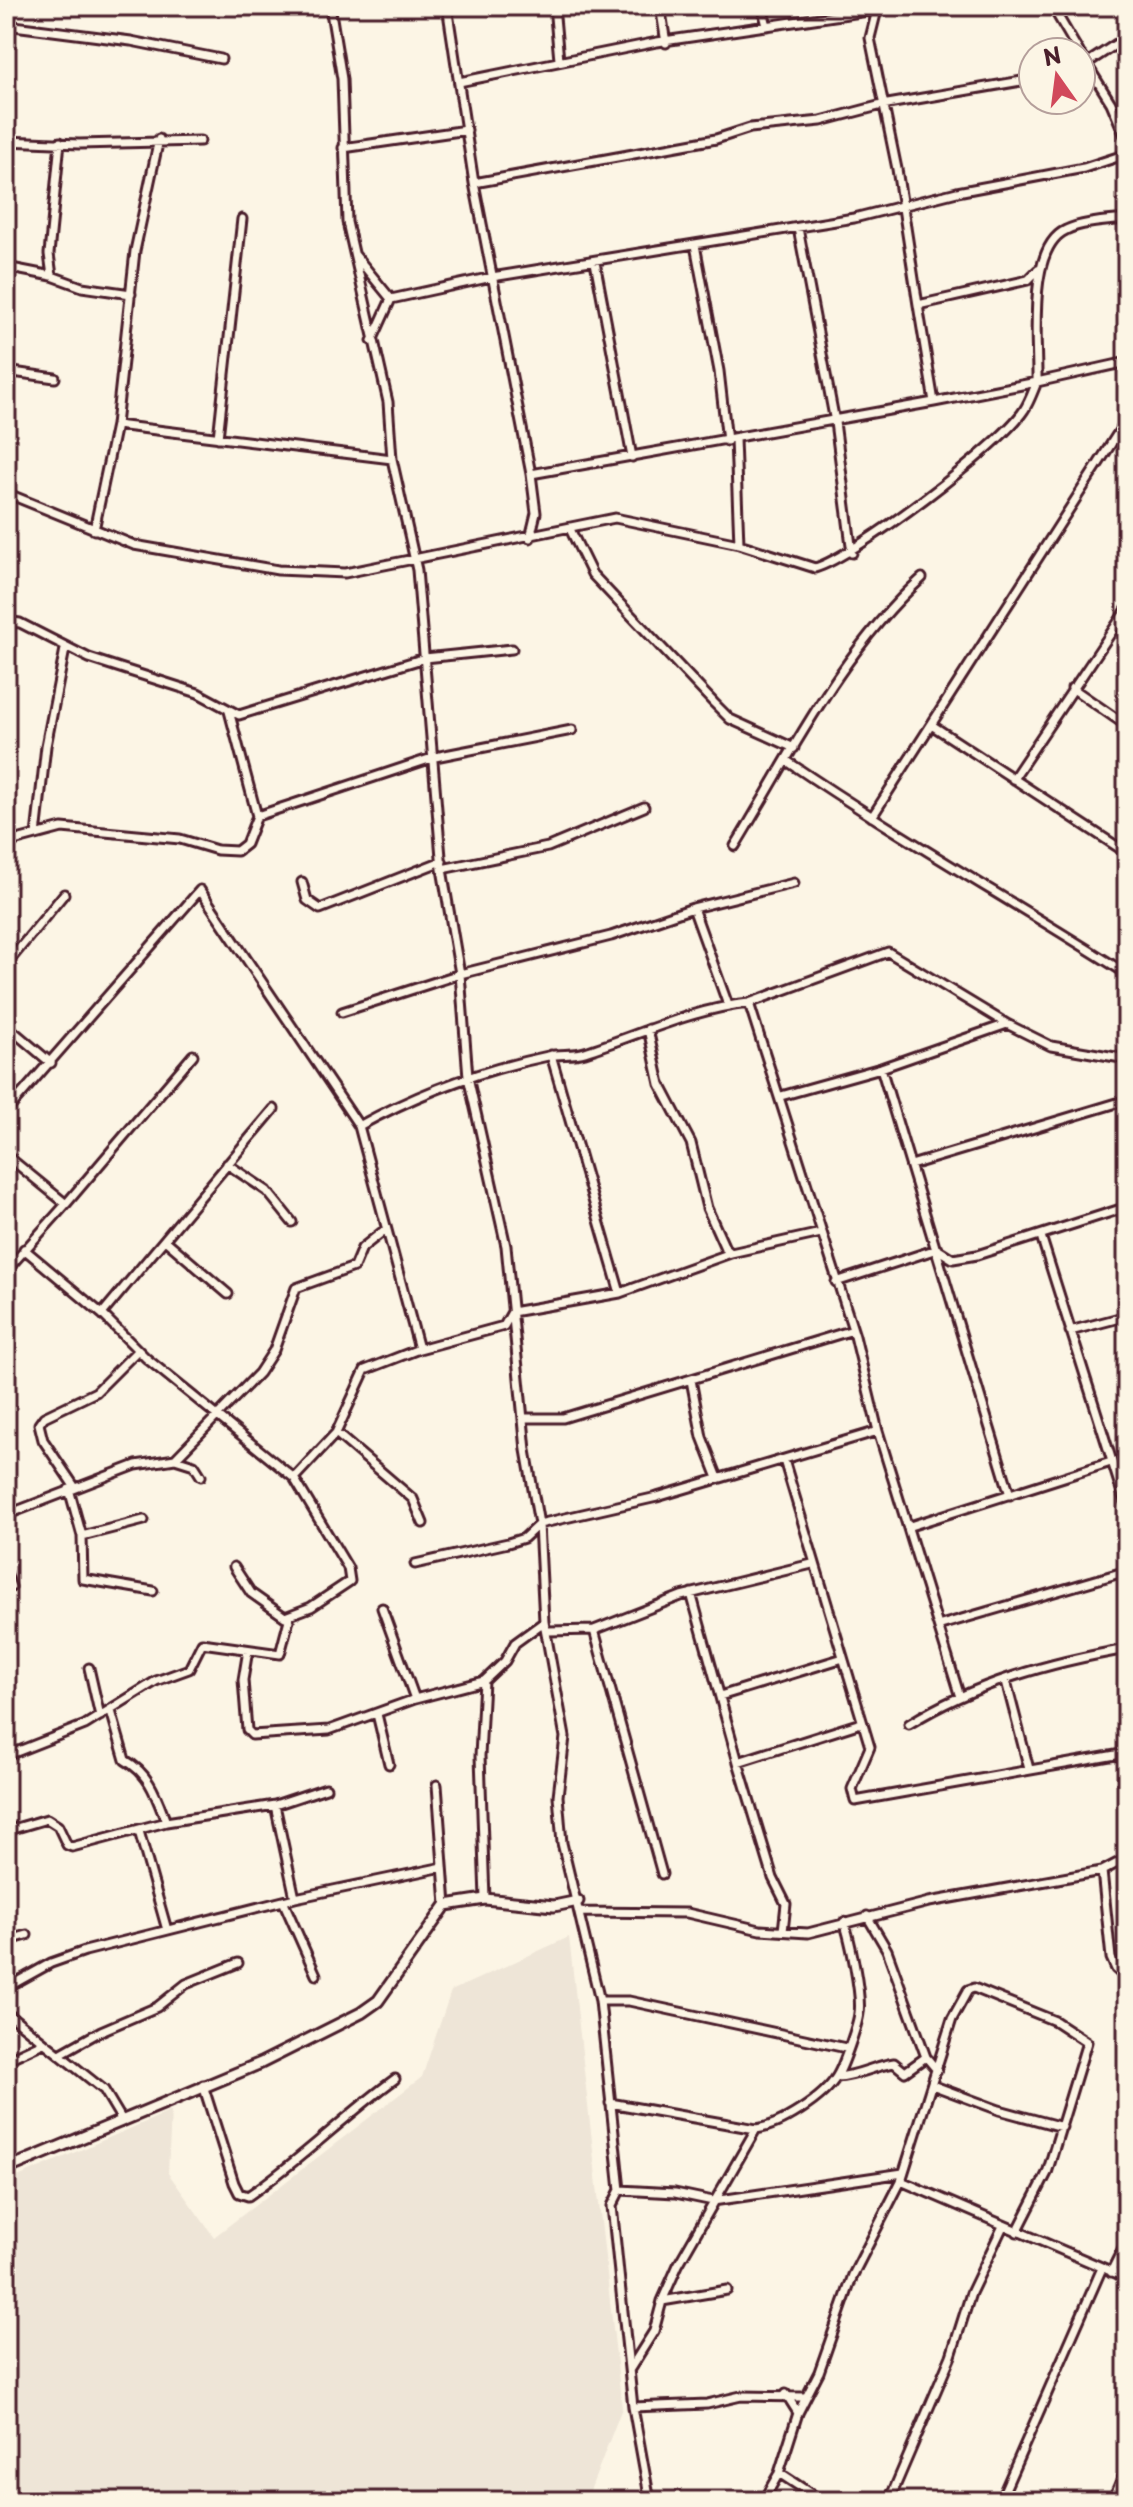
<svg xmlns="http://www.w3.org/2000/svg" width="1133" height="2507" font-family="'Playpen Sans',sans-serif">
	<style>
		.built { fill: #eee5d7 }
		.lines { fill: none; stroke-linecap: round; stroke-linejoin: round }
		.minor-casing { stroke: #4a1f2b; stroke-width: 13 }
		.tertiary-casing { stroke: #4a1f2b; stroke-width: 15 }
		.minor { stroke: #fcf5e5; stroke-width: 7 }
		.tertiary { stroke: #fcf5e5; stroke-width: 9 }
	</style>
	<rect width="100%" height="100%" fill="#fcf5e5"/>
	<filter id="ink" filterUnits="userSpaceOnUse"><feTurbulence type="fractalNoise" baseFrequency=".0125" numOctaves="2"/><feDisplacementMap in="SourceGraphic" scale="16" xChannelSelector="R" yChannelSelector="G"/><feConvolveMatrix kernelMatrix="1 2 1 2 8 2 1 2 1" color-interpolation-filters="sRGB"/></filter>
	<g filter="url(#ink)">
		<path class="built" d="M 569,1937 L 622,2408 L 586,2501 L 6,2501 L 6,2182 L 171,2111 L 168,2173 L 214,2237 L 422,2077 L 451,1991 Z"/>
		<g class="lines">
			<defs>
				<path id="minor" d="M 330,6 L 342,79 L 347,222 L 388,402 L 392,459 L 417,570 L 442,869 L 460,974 L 468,1077 L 506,1246 L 526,1450 L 539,1524 L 544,1622 L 565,1737 L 558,1796 L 562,1843 L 600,2001 L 620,2190 L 612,2206 L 633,2407 L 650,2501
					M 447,6 L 474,183 L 531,474 L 536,513 L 530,538
					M 554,6 L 559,60
					M 660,6 L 666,43
					M 762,6 L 767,26
					M 878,6 L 870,38 L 897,169 L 918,305 L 1028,280 L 1038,270
					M 1052,6 L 1079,52
					M 6,25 L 131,41 L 221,59
					M 1081,55 L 1111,103 L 1127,141
					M 1081,67 L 1127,37
					M 459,82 L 657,42 L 875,10
					M 6,141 L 79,144 L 200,141
					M 60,142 L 49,254 L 52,276 L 82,287 L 131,294
					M 343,148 L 467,130
					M 474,183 L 716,139 L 750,128 L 821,121 L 882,105 L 1033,79
					M 798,228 L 835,422 L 852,553
					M 695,245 L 719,371 L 727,441
					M 355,255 L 391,299
					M 595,262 L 632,457
					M 6,267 L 52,276
					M 391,299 L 492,277 L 854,218 L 957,192 L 1084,168 L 1127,154
					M 918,305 L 934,402 L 1037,382 C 1038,345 1026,248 1066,230 C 1082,222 1109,221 1127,219
					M 372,341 L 391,299
					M 6,371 L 55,378
					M 116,425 L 392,459
					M 218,438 L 242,219
					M 735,439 L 739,544
					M 531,474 L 934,402
					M 6,493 L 134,545 L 278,570 L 345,573 L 615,518 L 739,544 L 815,568 C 854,557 1002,445 1024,410 C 1030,401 1033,391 1037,382 L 1127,362
					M 570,529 L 592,574 L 714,703 L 730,719 L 794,748
					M 94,530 L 116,425 L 135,251 L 159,139
					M 6,621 L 20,623 L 89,658 L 198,693 L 239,715 L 425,658 L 512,649
					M 1072,688 L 1127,726
					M 933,726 L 1127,853
					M 787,761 C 897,836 1014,902 1127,974
					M 1013,779 L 1127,609
					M 257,816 L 435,757 L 572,730
					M 872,817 L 1127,419
					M 36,835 L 46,746 L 65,649
					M 6,843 L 62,828 L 180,839 L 217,850 L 237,851 L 246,844 L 257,816 L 229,711
					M 735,846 C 791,754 842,650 922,578
					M 442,869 L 548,847 L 644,807
					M 302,882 L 307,900 L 320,909 L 442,861
					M 693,908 L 728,1005
					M 6,965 L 64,894
					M 749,1003 L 855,1336 L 878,1431
					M 342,1012 L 460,974 L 611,936 L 693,908 L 794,883
					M 6,1025 L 51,1063
					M 648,1029 L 660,1084 L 691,1143 L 707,1208 L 725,1248 L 731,1253
					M 551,1055 L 620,1293
					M 881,1068 L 1010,1495
					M 781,1096 L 881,1068 L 1007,1024
					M 6,1112 L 200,890 L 359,1126 L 419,1349
					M 359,1126 C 419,1093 481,1070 548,1056 C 560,1053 573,1056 585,1052 C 639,1035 692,1009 749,1003 L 888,952 L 1007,1024 L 1051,1046 L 1127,1059
					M 6,1155 L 66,1204 L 193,1055
					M 227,1164 L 267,1191 L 292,1222
					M 911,1165 L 1127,1100
					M 1041,1236 L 1127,1509
					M 165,1240 L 228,1294
					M 24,1249 L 102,1314 L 146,1358 L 294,1478 L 336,1433 L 365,1370 L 419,1349 L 504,1326 L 512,1312 L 620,1293 L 731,1253 L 821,1233
					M 6,1271 L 66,1204
					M 836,1282 L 937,1249 L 953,1259 L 977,1255 L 1127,1207
					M 102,1314 L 274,1109
					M 1070,1331 L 1127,1316
					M 691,1380 L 702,1437 L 718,1478
					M 525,1418 L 563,1418 L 853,1330
					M 336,1433 L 413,1499 L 423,1523
					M 175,1459 L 194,1465 L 201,1476
					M 784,1460 L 870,1747 L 852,1789 L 855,1801 L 1127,1753
					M 74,1486 L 43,1440 L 39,1424 L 44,1417 L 96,1392 L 138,1350
					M 69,1489 L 82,1536 L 83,1579 L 153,1591
					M 6,1515 L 136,1465 L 175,1459 L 259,1373 L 274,1350 L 296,1288 L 354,1267 L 362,1248 L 386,1229
					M 910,1526 L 1111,1462
					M 82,1536 L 144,1520
					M 415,1564 L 508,1543 L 524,1538 L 539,1524 L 657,1497 L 878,1431 L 960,1697
					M 234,1567 L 251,1593 L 285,1617 L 311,1607 L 350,1581 L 348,1568 L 294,1478
					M 6,1572 L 11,1587
					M 691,1593 L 738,1762 L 773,1878 L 786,1904 L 783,1931
					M 382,1608 L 415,1699
					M 941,1625 L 1127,1571
					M 594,1630 L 662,1874
					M 548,1631 L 594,1630 L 681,1596 L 812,1564
					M 248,1650 L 243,1680 L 247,1730 L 252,1735 L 329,1730 L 415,1699 L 484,1681 L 505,1661 L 515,1643 L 544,1622
					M 89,1668 L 100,1716
					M 484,1681 L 480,1756 L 485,1899
					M 1006,1681 L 1029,1769
					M 720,1696 L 840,1659
					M 111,1711 L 125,1760 C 150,1774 156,1796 166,1822 L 275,1805 L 326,1788
					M 377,1714 L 389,1764
					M 909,1724 C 975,1683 1051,1662 1127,1649
					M 1125,1754 L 1127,1790
					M 6,1756 L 85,1725 L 156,1681 L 189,1669 L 202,1643 L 280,1654 L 290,1616
					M 738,1762 L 861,1723
					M 437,1785 L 446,1905
					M 6,1831 L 47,1819 L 58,1826 L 67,1845 L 72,1847 L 166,1822
					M 139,1831 L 167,1930
					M 1102,1871 L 1111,1958 L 1116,1969 L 1127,1979
					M 295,1898 L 443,1867
					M 284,1903 L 316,1975
					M 579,1912 L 687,1913 L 760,1930 L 808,1933 L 929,1902 L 1102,1871 L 1127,1858
					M 867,1916 L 887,1950 L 926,2057 L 937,2070
					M 6,1941 L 27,1935
					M 6,1988 L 51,1963 L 85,1951 L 295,1898 L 275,1805
					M 600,2001 L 629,2001 L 846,2048
					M 6,2012 L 104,2090 L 122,2120
					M 60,2054 L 101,2031 L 157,2007 L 186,1984 L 238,1963
					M 6,2060 L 43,2043
					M 837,2077 C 858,2076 873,2066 894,2063 L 905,2072 L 926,2057
					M 203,2085 L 234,2183 L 239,2193 L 248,2196 C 300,2161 344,2116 395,2079
					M 932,2085 L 999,2110 L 1062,2127
					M 610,2103 L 756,2129 C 780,2126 824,2098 837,2076 C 843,2067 858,2024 859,2013 C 862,1996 850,1938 844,1922
					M 901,2181 L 1127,2278
					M 620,2190 L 675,2193 L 713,2201 L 903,2173
					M 1111,2272 L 1127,2240
					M 662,2301 L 727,2290
					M 630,2369 L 654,2331 L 662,2301 L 678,2265 L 756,2129
					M 786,2394 L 798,2413
					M 633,2407 L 707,2404 L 741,2396 L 806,2397
					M 779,2473 L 822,2501
					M 1116,2492 L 1127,2497
					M 763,2501 L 779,2473 L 798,2413 L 819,2372 L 853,2275 L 901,2181 L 952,2019 L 968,1990 L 974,1988 L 1055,2021 L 1087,2042 L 1047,2173 L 1017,2232
					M 889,2501 L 951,2356 L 971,2293 L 1003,2226
					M 1000,2501 L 1102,2268
					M 1112,2501 L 1127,2467"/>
				<path id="tertiary" d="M 6,2169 L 261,2063 L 361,2013 L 378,2001 L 446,1905 L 485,1899 L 554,1906 L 578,1901"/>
			</defs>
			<use href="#minor" class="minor-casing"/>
			<use href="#tertiary" class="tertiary-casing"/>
			<use href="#minor" class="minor"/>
			<use href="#tertiary" class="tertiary"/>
		</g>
	</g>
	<rect width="1133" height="2507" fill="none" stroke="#fcf5e5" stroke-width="32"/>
	<rect x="16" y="16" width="1101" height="2475" fill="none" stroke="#4a1f2b" stroke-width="3" filter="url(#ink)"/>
	<g transform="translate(1057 76) rotate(346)"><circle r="38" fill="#fcf5e5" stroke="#b59f9b" stroke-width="2"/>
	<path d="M0-6L14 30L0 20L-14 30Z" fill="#d1495b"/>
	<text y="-12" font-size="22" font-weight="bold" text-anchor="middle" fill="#4a1f2b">N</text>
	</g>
</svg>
